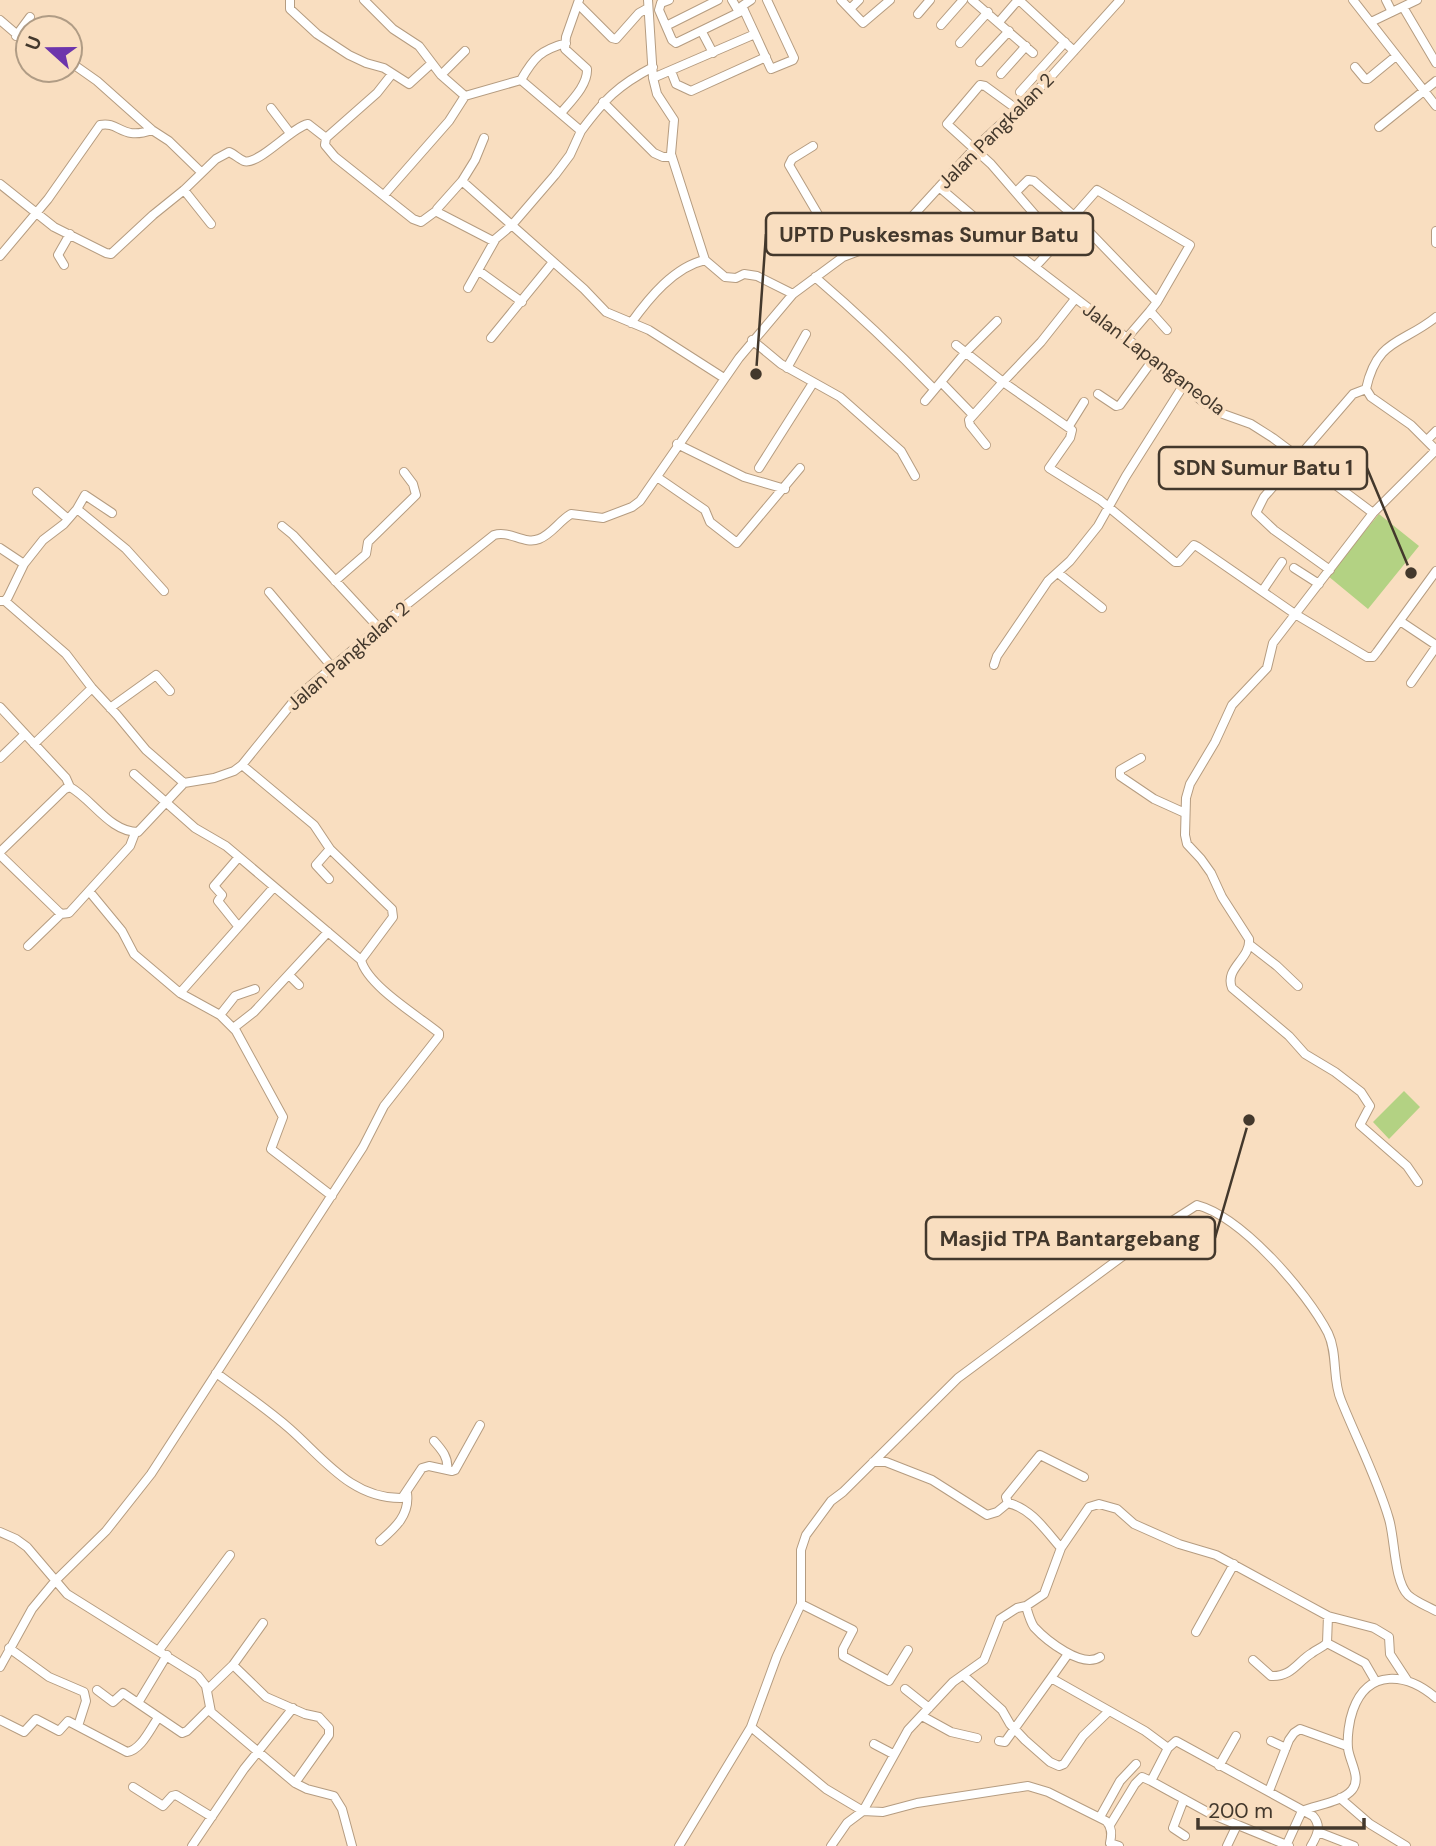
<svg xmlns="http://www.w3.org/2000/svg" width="1436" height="1846" font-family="'DM Sans',sans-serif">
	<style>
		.green { fill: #b3d283 }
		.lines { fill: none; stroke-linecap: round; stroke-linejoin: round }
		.minor-casing { stroke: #b59c80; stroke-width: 10 }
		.minor { stroke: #fff; stroke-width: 8 }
		.labels { text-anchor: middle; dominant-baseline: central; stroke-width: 7; stroke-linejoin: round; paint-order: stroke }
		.street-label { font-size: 19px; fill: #43382c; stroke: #f9dec0 }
		.leader { fill: none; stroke: #43382c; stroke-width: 2.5 }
		.callout-dot { fill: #43382c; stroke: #f9dec0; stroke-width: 2.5 }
		.callout { fill: #f9dec0; stroke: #43382c; stroke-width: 2.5 }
		.callout-label { font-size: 21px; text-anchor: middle; font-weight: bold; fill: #43382c }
	</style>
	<rect width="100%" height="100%" fill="#f9dec0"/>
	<path class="green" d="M 1379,514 L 1419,546 L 1368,609 L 1328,576 Z
		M 1404,1091 L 1420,1107 L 1389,1139 L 1373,1122 Z"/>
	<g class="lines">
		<defs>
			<path id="minor" d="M 290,0 L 290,9 L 317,34 L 349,55 L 366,63 L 384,68 L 409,84 L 432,63
				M 364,0 L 393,29 L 419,46 L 441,75 L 465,96
				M 648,0 L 653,78 L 657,94 L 674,120 L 671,154 L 705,260 L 725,277 L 736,278 L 744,274 L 757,276 L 793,294
				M 669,0 L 661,3 L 659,10 L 672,40 L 676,43 L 744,10
				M 732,0 L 739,12
				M 751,0 L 742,6 L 755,34
				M 841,0 L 863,23 L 890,0
				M 972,0 L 1033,53
				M 1019,0 L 1074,51
				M 1353,0 L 1436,106
				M 1386,0 L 1392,12
				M 578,4 L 612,38 L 616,39 L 639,13 L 648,8
				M 1403,7 L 1436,63
				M 850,9 L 859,0
				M 918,14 L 930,0
				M 0,20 L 28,44
				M 999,22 L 1018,0
				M 1371,22 L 1417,0
				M 941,25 L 963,0
				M 666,26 L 718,0
				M 702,32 L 713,53
				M 16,36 L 30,17
				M 960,43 L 988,12
				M 70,62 L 97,81 L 152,130 L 169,141 L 201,172
				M 980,62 L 1009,31
				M 1355,67 L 1365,79 L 1368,79 L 1396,56
				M 671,71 L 676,84 L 691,91 L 766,57
				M 1001,74 L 1026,46
				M 441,75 L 465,51
				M 653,78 L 755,34 L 771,69 L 793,60 L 794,58 L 767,0
				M 521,80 C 534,57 541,50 566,43
				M 1020,92 L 1065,42
				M 465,96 L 521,80 L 581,131 L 570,155 L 555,175 L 512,225 L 493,241 L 437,212 L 437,209 L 462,181 L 584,289 L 606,312 L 649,330 L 724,378
				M 603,102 L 654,153 L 663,157 L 672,157
				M 271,108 L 290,133
				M 1018,110 L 985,86 L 980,85 L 947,124 L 991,164 L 1062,246
				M 561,113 C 571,101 588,85 587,69 L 565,49 L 566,37 L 579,0
				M 1379,127 L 1436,81
				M 581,131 C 605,99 617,86 653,67
				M 326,138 L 377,93 L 392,74
				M 813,146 L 792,159 L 789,165 L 843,257
				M 462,181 L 475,160 L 484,138
				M 0,184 L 54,227 L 106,253 L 111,254 L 153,215 L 184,190 L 216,159 L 229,152 C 234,154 239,159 244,161 C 258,166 292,127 308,124 L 326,138 L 325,145 L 335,157 L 413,219 L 421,222 L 436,211
				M 939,187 L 1014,251 L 1117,330 L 1203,402 L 1223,414 L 1251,424 L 1273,438 L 1373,513 L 1436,450
				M 184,190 L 211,224
				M 1016,192 L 1028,180 L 1034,181 L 1074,216 L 1157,302 L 1150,311 L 1167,330
				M 384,195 L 449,121 L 465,96
				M 1074,216 L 1097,190 L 1190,245 L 1157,302
				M 1436,231 L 1436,243
				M 0,256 L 48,199 L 100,125 C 120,121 121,141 152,130
				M 64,265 L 58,255 L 70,234
				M 1035,267 L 1059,241
				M 479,271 L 522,302
				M 815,277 C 857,313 896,350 934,389
				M 468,288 L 495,240
				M 631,323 C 649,298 674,267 705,260
				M 491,338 L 553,262
				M 1126,339 L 1150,311
				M 752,340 L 781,364 L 840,397 L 901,451 L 915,476
				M 956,345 L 1003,382 L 1041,342 L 1075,299
				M 787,368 L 806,334
				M 941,382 L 972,414
				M 1098,394 L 1116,406 L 1120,405 L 1152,361
				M 925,401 L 965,353 L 997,321
				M 1069,426 L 1084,402
				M 1427,440 L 1436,431
				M 677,444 L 744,477 L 785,489
				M 986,445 L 970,425 L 969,420 L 1003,382 L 1072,430 L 1070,438 L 1049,468 L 1100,500 L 1175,562 L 1179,562 L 1194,545 L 1198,547 L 1295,614 L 1367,657 L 1373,657 L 1377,652 L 1436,571
				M 1435,449 L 1411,425 L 1371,397 L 1366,389 C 1377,338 1403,344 1436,317
				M 759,468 L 813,383
				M 657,477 L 705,510 L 710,522 L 737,543 L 800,468
				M 37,492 L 68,519
				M 77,509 L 85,495 L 112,513
				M 1373,513 L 1273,643 L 1267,668 L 1232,705 L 1215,742 L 1190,784 L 1186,798 L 1185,835 L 1187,844 L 1201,859 L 1211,873 L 1222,897 L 1249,939 C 1251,959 1224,968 1232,988 L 1289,1036 L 1305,1054 L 1335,1072 L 1361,1092 L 1370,1106 L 1360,1125 L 1407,1166 L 1418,1182
				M 282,526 L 293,535 L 379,628
				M 0,548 L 24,564 L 8,597 L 5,601 L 0,601
				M 24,564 L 43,540 L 64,524 L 77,509 L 126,549 L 164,591
				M 1294,568 L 1319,584
				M 1330,570 L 1274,530 L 1256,513 L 1264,497 L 1353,394 L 1366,389
				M 1058,573 L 1102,608
				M 335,581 L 366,554 L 368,542 L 416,495 L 413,484 L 404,472
				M 1263,590 L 1282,562
				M 269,592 L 332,667
				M 5,601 L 66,654 L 92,688 L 117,715 L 146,750 L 184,783
				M 1400,621 L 1436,645
				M 994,665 L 997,656 L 1048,581 L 1070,561 L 1098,526 L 1126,476 L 1183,386
				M 1411,683 L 1436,647
				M 0,707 L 66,778 L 70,787
				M 110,708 L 156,675 L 170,691
				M 34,744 L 92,688
				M 0,758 L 25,734
				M 1141,758 L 1120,770 L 1120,776 L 1154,799 L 1185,813
				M 242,765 L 314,825 L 330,849 L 316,865 L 329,879
				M 134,774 L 195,828 L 226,846 L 361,960
				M 0,852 L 65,789 L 70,787 C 93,800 110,832 138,832 L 184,783 L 214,778 L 234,771 L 242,765 L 297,697 L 401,609 L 494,535 C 510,530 524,545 539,539 C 552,534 559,521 571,514 L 603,518 L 632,507 L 640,501 L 739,358 L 793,294 L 843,257 L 880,243 L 898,232 L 974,149 L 1046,82 L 1120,0
				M 0,855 L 61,914
				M 238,858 L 214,886 L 222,895 L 218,901 L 238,926
				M 89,891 L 122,931 L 134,954 L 180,993 L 220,1015 L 236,1031 L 283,1117 L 271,1149 L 332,1196
				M 1250,945 L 1277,966 L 1298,986
				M 28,946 L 61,914 L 69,913 L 89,891 L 130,846 L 135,833
				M 289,975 L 299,985
				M 180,993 L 274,887
				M 220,1015 L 235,996 L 255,989
				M 236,1026 L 254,1012 L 328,932
				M 216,1373 C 241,1391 267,1409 290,1429 C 324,1459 352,1499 402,1498 L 422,1468 L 429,1466 L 452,1471 L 455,1470 L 480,1425
				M 434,1441 C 442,1450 449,1458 447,1470
				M 873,1462 L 886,1462 L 932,1480 L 987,1515 L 997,1512 L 1008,1503 C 1031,1508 1046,1531 1061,1548
				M 1008,1503 L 1006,1497 L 1040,1455 L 1084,1477
				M 0,1532 L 16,1539 L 27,1547 L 67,1594 L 198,1676 L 206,1686 L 211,1712 L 295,1783 L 307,1789 L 334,1796 L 342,1809 L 352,1846
				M 380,1541 C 395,1528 410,1515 407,1493
				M 801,1604 L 853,1630 L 843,1649 L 843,1656 L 889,1681 L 908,1650
				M 1026,1606 C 1028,1613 1030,1621 1034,1627 C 1046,1640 1082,1669 1100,1657
				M 1328,1616 L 1327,1643 L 1365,1663 L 1376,1682
				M 1196,1632 L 1234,1564
				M 9,1648 L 49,1677 L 84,1692 L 86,1701 L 78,1726
				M 159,1650 L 230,1555
				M 1253,1660 L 1271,1676 C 1292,1677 1297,1662 1312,1653 C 1317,1649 1322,1648 1327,1643
				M 233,1665 L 266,1697 L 305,1714 L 319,1717 L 329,1728 L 329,1735 L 295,1783
				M 0,1667 L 32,1609 L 56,1580 L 106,1531 L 151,1474 L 363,1147 L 384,1106 L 439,1036 L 439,1033 C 417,1015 368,986 361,960 L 393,917 L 392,909 L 330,849
				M 963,1675 L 1002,1710 L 1010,1724 L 1025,1740 L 1050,1762 L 1059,1766 L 1064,1764 L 1083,1736 L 1109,1711
				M 1051,1678 L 1068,1654
				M 905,1689 L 929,1708
				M 97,1690 L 113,1702 L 123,1693 L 182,1733 L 187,1731 L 209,1709
				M 207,1690 L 233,1665 L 263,1623
				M 138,1703 L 167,1655
				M 922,1716 L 951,1732 L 977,1738
				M 0,1720 L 24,1732 L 36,1719 L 59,1731 L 68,1721 L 127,1752 C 141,1750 150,1729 158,1718
				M 751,1727 L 826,1789 L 863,1811 L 883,1812 L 917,1803 L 1028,1786 L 1048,1792 L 1106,1821 C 1112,1827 1112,1834 1110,1843 L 1119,1846
				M 999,1741 L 1005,1742 L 1051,1678 L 1145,1731 L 1168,1748
				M 1271,1741 L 1286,1748
				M 874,1744 L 893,1754
				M 1219,1766 L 1236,1736
				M 1151,1781 L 1211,1814 L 1289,1846
				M 133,1787 L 163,1806 L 172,1796 L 176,1795 L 212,1817
				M 1269,1791 L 1289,1740 L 1294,1733 L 1300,1729 L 1347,1746
				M 1340,1798 L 1370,1824 L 1406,1846
				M 1184,1799 L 1173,1828 L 1185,1836
				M 1100,1817 L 1120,1781 L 1136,1764
				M 1110,1825 L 1135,1784 L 1142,1777 L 1151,1781 L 1168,1748 L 1176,1741 L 1313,1816 C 1322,1826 1317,1836 1311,1846
				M 1318,1832 L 1354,1846
				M 192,1846 L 244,1769 L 293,1708
				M 679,1846 L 751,1727 L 777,1656 L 801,1604 L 801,1550 L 806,1535 L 831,1501 L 843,1492 L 958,1378 L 1158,1230 L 1197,1205 C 1242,1217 1307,1292 1328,1333 C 1338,1354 1332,1379 1341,1400 C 1357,1440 1377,1478 1389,1519 C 1395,1539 1394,1581 1408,1595 C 1416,1602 1427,1606 1436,1611
				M 831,1846 L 847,1823 L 863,1811 L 908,1730 L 953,1682 L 984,1660 L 1000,1619 L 1017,1608 L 1026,1606 L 1044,1594 L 1061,1548 L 1089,1507 L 1099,1504 L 1117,1509 L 1134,1524 L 1179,1544 L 1216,1555 L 1328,1616 L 1374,1628 L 1389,1637 L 1390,1654 L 1407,1680
				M 1227,1846 L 1237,1825
				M 1286,1846 L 1302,1811 C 1316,1805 1342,1802 1352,1790 C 1362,1778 1349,1761 1348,1748 C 1347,1737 1349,1721 1353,1710 C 1368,1668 1407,1673 1436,1698"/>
		</defs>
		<use href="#minor" class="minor-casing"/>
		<use href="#minor" class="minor"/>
	</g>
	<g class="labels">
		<g class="street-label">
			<text transform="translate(996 131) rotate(-45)">Jalan Pangkalan 2</text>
			<text transform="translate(1154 359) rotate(37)">Jalan Lapanganeola</text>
			<text transform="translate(348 656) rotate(-41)">Jalan Pangkalan 2</text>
		</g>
	</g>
	<path class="leader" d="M756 374L766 234M1411 573L1367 468M1249 1120L1215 1238"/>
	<g class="callout-dot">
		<circle cx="756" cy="374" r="7"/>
		<circle cx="1411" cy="573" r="7"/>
		<circle cx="1249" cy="1120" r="7"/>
	</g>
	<g class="callout">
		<rect x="766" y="213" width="327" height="42" rx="7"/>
		<rect x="1159" y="447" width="208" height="42" rx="7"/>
		<rect x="926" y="1217" width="289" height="42" rx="7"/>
	</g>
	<g class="callout-label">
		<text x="929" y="242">UPTD Puskesmas Sumur Batu</text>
		<text x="1263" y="475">SDN Sumur Batu 1</text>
		<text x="1070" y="1246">Masjid TPA Bantargebang</text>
	</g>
	<g transform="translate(49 49) rotate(291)"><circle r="33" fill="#f9dec0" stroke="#b09c85" stroke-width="2"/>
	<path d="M0-5L12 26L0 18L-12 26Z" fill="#6d35ac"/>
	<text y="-10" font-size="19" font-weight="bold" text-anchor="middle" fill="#43382c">U</text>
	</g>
	<path d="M1198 1818v10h166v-10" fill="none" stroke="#43382c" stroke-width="3.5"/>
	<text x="1208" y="1818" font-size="21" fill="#43382c" stroke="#f9dec0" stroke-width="5" paint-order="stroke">200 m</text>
</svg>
